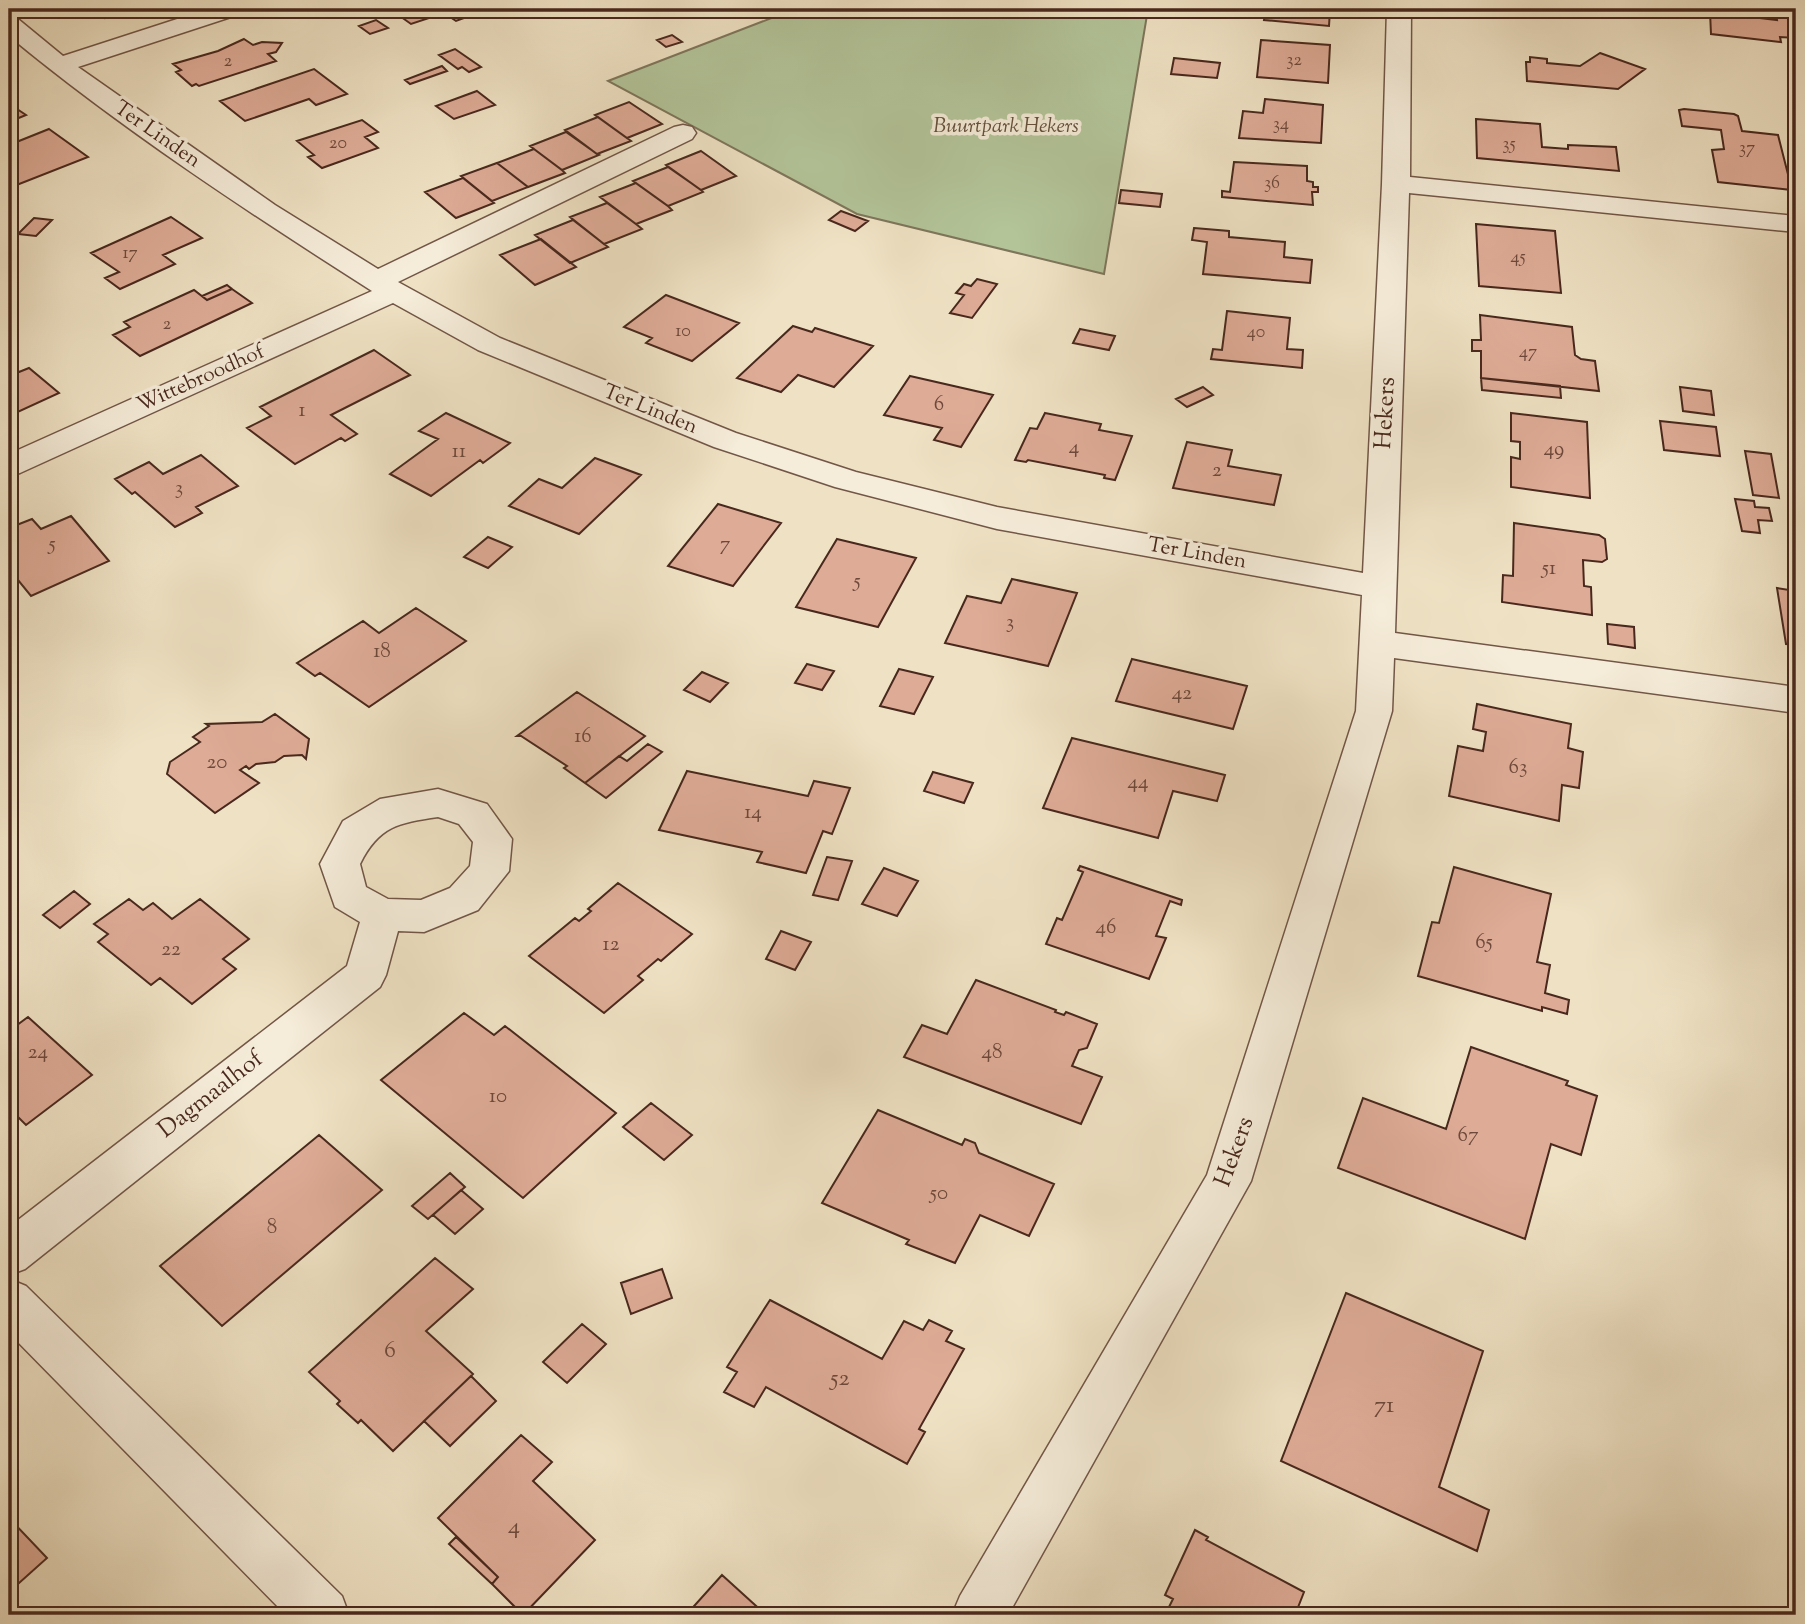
<svg xmlns="http://www.w3.org/2000/svg" width="1805" height="1624" font-family="'Sorts Mill Goudy',serif">
	<style>
		.green { fill: #b3c499; stroke: #7e765b; stroke-width: 2 }
		.building { fill: #deab96; stroke: #49281d; stroke-width: 2 }
		.lines { fill: none; stroke-linecap: round; stroke-linejoin: round }
		.minor-casing { stroke: #725647; stroke-width: 3 }
		.minor { fill: #f5ecd9; fill-rule: evenodd }
		.labels { text-anchor: middle; dominant-baseline: central; stroke-width: 7; stroke-linejoin: round; paint-order: stroke }
		.far-number-label { font-size: 18px; fill: #6e493b }
		.far-park-label { font-size: 21px; font-style: italic; fill: #644f3c; stroke: #f5ecd9 }
		.far-street-label { font-size: 21px; fill: #49281d; stroke: #f5ecd9 }
		.number-label { font-size: 21px; fill: #6e493b }
		.street-label { font-size: 24px; fill: #49281d; stroke: #f5ecd9 }
		.near-number-label { font-size: 24px; fill: #6e493b }
	</style>
	<rect width="100%" height="100%" fill="#efe2c4"/>
	<filter id="stains"><feTurbulence type="fractalNoise" baseFrequency=".00286" numOctaves="4"/><feColorMatrix values="0 0 0 0 .2 0 0 0 0 .09 0 0 0 0 .02 0 0 0 .5 -.17"/></filter>
	<radialGradient id="worn" r=".72"><stop offset=".6" stop-color="#630" stop-opacity="0"/><stop offset="1" stop-color="#630" stop-opacity=".3"/></radialGradient>
	<path class="green" d="M 795,9 L 1148,9 L 1104,274 L 857,214 L 608,81 Z"/>
	<path class="building" d="M 96,9 L 128,9 L 122,10 L 125,12 L 105,18 Z
		M 390,9 L 472,9 L 478,13 L 456,21 L 444,13 L 411,24 Z
		M 1266,9 L 1330,10 L 1329,26 L 1264,20 Z
		M 1710,12 L 1777,20 L 1776,14 L 1796,16 L 1796,38 L 1780,37 L 1781,42 L 1711,34 Z
		M 376,20 L 388,28 L 370,34 L 359,26 Z
		M 672,35 L 682,42 L 666,47 L 657,40 Z
		M 244,39 L 253,45 L 262,42 L 282,43 L 276,52 L 268,54 L 276,61 L 199,86 L 196,84 L 192,86 L 176,72 L 181,70 L 173,64 L 218,51 Z
		M 1261,40 L 1330,45 L 1328,83 L 1257,77 Z
		M 455,49 L 481,67 L 469,72 L 462,67 L 458,69 L 439,55 Z
		M 1600,53 L 1645,69 L 1618,89 L 1527,81 L 1526,62 L 1530,62 L 1530,57 L 1547,59 L 1547,63 L 1580,66 Z
		M 1174,58 L 1220,63 L 1217,78 L 1171,74 Z
		M 442,66 L 447,71 L 410,84 L 405,80 Z
		M 314,69 L 347,94 L 316,105 L 309,99 L 245,121 L 220,101 Z
		M 477,91 L 495,105 L 454,119 L 436,106 Z
		M 1265,99 L 1323,105 L 1321,143 L 1239,138 L 1243,111 L 1263,113 Z
		M 629,102 L 662,124 L 627,138 L 595,115 Z
		M 14,107 L 26,115 L 9,122 L 9,108 Z
		M 1684,109 L 1734,114 L 1738,116 L 1742,131 L 1778,135 L 1792,190 L 1718,182 L 1712,150 L 1724,149 L 1721,130 L 1682,126 L 1679,110 Z
		M 598,117 L 627,138 L 631,141 L 597,154 L 565,130 Z
		M 1476,119 L 1540,124 L 1542,147 L 1568,149 L 1568,145 L 1616,147 L 1619,171 L 1477,158 Z
		M 362,120 L 378,132 L 365,137 L 378,148 L 322,168 L 308,157 L 314,155 L 297,141 Z
		M 49,129 L 88,157 L 9,188 L 9,145 Z
		M 566,132 L 597,154 L 599,155 L 562,170 L 530,146 Z
		M 534,149 L 562,170 L 565,173 L 528,187 L 497,163 Z
		M 701,151 L 736,176 L 701,190 L 666,165 Z
		M 1234,162 L 1307,166 L 1307,181 L 1313,182 L 1313,187 L 1318,187 L 1318,192 L 1312,192 L 1313,205 L 1222,197 L 1222,191 L 1230,192 Z
		M 497,163 L 528,187 L 492,201 L 461,176 Z
		M 668,167 L 701,190 L 703,192 L 668,206 L 633,181 Z
		M 463,178 L 494,203 L 456,218 L 425,192 Z
		M 636,183 L 668,206 L 672,210 L 636,224 L 600,197 Z
		M 1121,190 L 1162,194 L 1160,207 L 1119,203 Z
		M 607,203 L 636,224 L 642,229 L 604,244 L 570,217 Z
		M 841,211 L 868,221 L 855,231 L 829,220 Z
		M 171,217 L 202,238 L 163,255 L 175,264 L 120,289 L 105,278 L 119,272 L 91,253 Z
		M 34,218 L 52,220 L 36,236 L 18,234 Z
		M 573,220 L 604,244 L 608,247 L 570,263 L 535,235 Z
		M 1476,224 L 1555,231 L 1561,293 L 1479,286 Z
		M 1194,228 L 1229,231 L 1229,237 L 1285,242 L 1284,257 L 1312,260 L 1310,283 L 1203,274 L 1207,242 L 1192,240 Z
		M 541,239 L 576,267 L 535,285 L 500,255 Z
		M 977,279 L 997,284 L 972,318 L 950,313 L 964,295 L 956,293 L 964,284 L 971,286 Z
		M 227,285 L 232,289 L 207,300 L 202,296 Z
		M 232,289 L 252,303 L 140,356 L 113,335 L 130,327 L 124,322 L 194,290 L 207,300 Z
		M 666,295 L 739,323 L 692,361 L 646,343 L 652,338 L 624,327 Z
		M 1227,311 L 1290,318 L 1287,349 L 1303,350 L 1302,368 L 1211,359 L 1213,349 L 1222,350 Z
		M 1480,315 L 1572,327 L 1575,355 L 1581,359 L 1595,361 L 1599,391 L 1481,378 L 1481,351 L 1472,351 L 1472,340 L 1481,340 Z
		M 793,326 L 812,332 L 815,328 L 873,346 L 834,387 L 798,375 L 781,392 L 737,378 Z
		M 1080,329 L 1115,336 L 1109,350 L 1073,343 Z
		M 374,350 L 410,375 L 331,415 L 357,434 L 345,441 L 341,438 L 295,464 L 247,428 L 271,416 L 260,407 Z
		M 15,368 L 19,372 L 29,368 L 59,393 L 9,416 L 9,371 Z
		M 910,376 L 993,395 L 961,447 L 934,440 L 942,428 L 884,415 Z
		M 1481,378 L 1560,386 L 1561,398 L 1482,390 Z
		M 1203,387 L 1213,395 L 1187,407 L 1176,399 Z
		M 1680,387 L 1711,391 L 1714,415 L 1683,411 Z
		M 446,413 L 510,443 L 483,463 L 480,460 L 431,496 L 390,474 L 438,439 L 419,431 Z
		M 1045,413 L 1101,424 L 1099,430 L 1132,436 L 1115,480 L 1104,478 L 1105,475 L 1028,460 L 1026,462 L 1015,460 L 1030,428 L 1037,429 Z
		M 1511,413 L 1587,422 L 1590,498 L 1511,487 L 1511,457 L 1520,459 L 1520,442 L 1511,441 Z
		M 1660,421 L 1716,427 L 1720,456 L 1664,450 Z
		M 1187,442 L 1232,450 L 1228,466 L 1281,475 L 1274,505 L 1173,488 Z
		M 1745,451 L 1771,454 L 1779,498 L 1753,495 Z
		M 201,455 L 238,486 L 196,507 L 202,513 L 175,527 L 135,492 L 132,494 L 115,479 L 149,462 L 163,474 Z
		M 595,458 L 641,475 L 579,534 L 509,506 L 539,479 L 562,488 Z
		M 1735,499 L 1754,501 L 1755,507 L 1769,508 L 1772,521 L 1758,520 L 1760,533 L 1742,531 Z
		M 718,504 L 781,523 L 733,586 L 668,566 Z
		M 71,516 L 109,561 L 31,596 L 14,575 L 9,578 L 9,528 L 32,519 L 41,529 Z
		M 1514,523 L 1599,535 L 1605,539 L 1607,559 L 1602,562 L 1583,560 L 1584,586 L 1591,587 L 1592,615 L 1502,602 L 1503,575 L 1513,576 Z
		M 488,537 L 512,547 L 488,568 L 464,557 Z
		M 837,539 L 916,558 L 878,627 L 796,607 Z
		M 1012,579 L 1077,593 L 1048,666 L 945,643 L 967,596 L 1001,603 Z
		M 1777,588 L 1796,591 L 1796,645 L 1786,644 Z
		M 416,608 L 466,641 L 369,707 L 320,673 L 315,676 L 297,663 L 363,621 L 379,633 Z
		M 1607,624 L 1634,627 L 1635,648 L 1608,644 Z
		M 1132,659 L 1247,686 L 1233,729 L 1116,701 Z
		M 807,664 L 834,671 L 822,690 L 795,683 Z
		M 899,669 L 933,677 L 914,714 L 880,706 Z
		M 702,672 L 728,683 L 710,702 L 684,690 Z
		M 577,692 L 645,736 L 585,783 L 564,768 L 567,766 L 521,736 L 517,736 Z
		M 1477,704 L 1571,724 L 1568,748 L 1583,752 L 1579,788 L 1562,785 L 1559,821 L 1449,796 L 1458,746 L 1483,751 L 1486,732 L 1473,729 Z
		M 275,714 L 309,739 L 306,759 L 302,755 L 284,756 L 275,762 L 256,764 L 249,769 L 246,766 L 240,770 L 259,783 L 215,813 L 167,774 L 170,762 L 200,742 L 193,737 L 209,726 L 206,724 L 262,722 Z
		M 1072,738 L 1225,775 L 1217,801 L 1173,791 L 1158,838 L 1043,808 Z
		M 648,744 L 662,752 L 606,798 L 585,783 L 619,756 L 627,761 Z
		M 687,771 L 808,796 L 814,781 L 850,788 L 832,834 L 823,831 L 806,873 L 757,862 L 762,852 L 659,830 Z
		M 933,772 L 973,783 L 964,803 L 924,791 Z
		M 827,857 L 852,861 L 838,900 L 813,895 Z
		M 1080,866 L 1182,900 L 1181,905 L 1170,901 L 1156,936 L 1166,938 L 1149,979 L 1046,944 L 1057,918 L 1062,920 L 1083,872 L 1078,870 Z
		M 1454,867 L 1551,894 L 1537,962 L 1550,965 L 1545,993 L 1569,1000 L 1567,1014 L 1542,1007 L 1542,1011 L 1418,976 L 1432,922 L 1439,923 Z
		M 884,868 L 918,881 L 897,916 L 862,904 Z
		M 618,883 L 692,934 L 661,961 L 658,959 L 638,976 L 643,980 L 604,1013 L 529,956 L 575,918 L 579,921 L 591,911 L 588,909 Z
		M 74,891 L 90,904 L 60,928 L 43,915 Z
		M 129,899 L 143,910 L 153,903 L 172,919 L 200,899 L 249,939 L 223,959 L 236,969 L 192,1004 L 160,978 L 151,985 L 98,942 L 108,934 L 94,924 Z
		M 781,931 L 811,942 L 795,970 L 766,959 Z
		M 976,980 L 1056,1010 L 1055,1012 L 1064,1015 L 1066,1012 L 1097,1024 L 1087,1048 L 1079,1050 L 1072,1066 L 1102,1077 L 1081,1124 L 904,1057 L 922,1025 L 947,1034 Z
		M 464,1013 L 494,1035 L 505,1026 L 616,1113 L 523,1198 L 381,1080 Z
		M 28,1017 L 92,1075 L 26,1125 L 9,1108 L 9,1031 Z
		M 1471,1047 L 1568,1081 L 1566,1085 L 1597,1096 L 1581,1155 L 1551,1144 L 1525,1239 L 1338,1168 L 1363,1098 L 1446,1129 Z
		M 651,1103 L 692,1135 L 664,1160 L 623,1127 Z
		M 878,1110 L 962,1145 L 965,1139 L 975,1143 L 979,1153 L 1054,1184 L 1029,1236 L 980,1215 L 955,1263 L 906,1244 L 909,1240 L 822,1203 Z
		M 319,1135 L 382,1190 L 222,1326 L 160,1266 Z
		M 450,1173 L 465,1187 L 428,1219 L 412,1206 Z
		M 461,1190 L 483,1209 L 455,1234 L 433,1215 Z
		M 435,1258 L 473,1289 L 426,1331 L 473,1374 L 393,1451 L 361,1420 L 358,1423 L 337,1404 L 340,1401 L 309,1372 Z
		M 662,1269 L 672,1298 L 631,1314 L 621,1283 Z
		M 1346,1293 L 1483,1351 L 1439,1487 L 1489,1510 L 1477,1551 L 1281,1461 Z
		M 770,1300 L 882,1359 L 904,1321 L 923,1330 L 929,1320 L 952,1331 L 946,1341 L 964,1349 L 919,1429 L 925,1432 L 907,1464 L 766,1387 L 754,1407 L 724,1392 L 737,1372 L 727,1367 Z
		M 582,1324 L 606,1344 L 567,1383 L 543,1362 Z
		M 471,1376 L 496,1401 L 450,1446 L 424,1421 Z
		M 521,1435 L 552,1462 L 533,1481 L 595,1540 L 523,1615 L 492,1584 L 498,1577 L 438,1518 Z
		M 9,1518 L 47,1558 L 9,1592 Z
		M 1195,1530 L 1208,1537 L 1206,1540 L 1304,1592 L 1295,1615 L 1165,1615 L 1173,1599 L 1165,1595 Z
		M 456,1537 L 498,1577 L 492,1584 L 449,1544 Z
		M 722,1575 L 766,1615 L 686,1615 Z"/>
	<g class="lines">
		<defs>
			<path id="minor" d="M 208,9 L 244,9 L 240,14 L 78,67 L 275,205 L 378,269 L 674,127 L 683,125 L 692,127 L 696,133 L 692,139 L 398,282 L 500,338 L 736,433 L 856,472 L 997,507 L 1363,573 L 1382,184 L 1387,9 L 1411,9 L 1410,177 L 1796,216 L 1796,232 L 1409,193 L 1395,633 L 1796,687 L 1796,713 L 1394,658 L 1392,711 L 1251,1181 L 1008,1615 L 952,1615 L 960,1596 L 1207,1175 L 1356,711 L 1362,595 L 997,529 L 835,487 L 714,447 L 478,350 L 393,303 L 20,473 L 9,476 L 9,454 L 372,291 C 248,212 123,130 9,36 L 9,17 L 18,19 L 63,56 Z
				M 438,789 L 487,804 L 512,839 L 509,871 L 478,910 L 424,932 L 398,931 L 386,975 L 380,987 L 25,1269 L 9,1275 L 9,1227 L 347,966 L 360,922 L 335,907 L 320,864 L 343,821 L 380,799 ZM 438,817 L 459,824 L 473,842 L 470,866 L 450,888 L 421,900 L 388,899 L 366,887 L 360,864 C 379,826 398,823 438,817 Z
				M 9,1279 L 26,1286 L 342,1596 L 349,1615 L 286,1615 L 9,1333 Z"/>
		</defs>
		<use href="#minor" class="minor-casing"/>
		<use href="#minor" class="minor"/>
	</g>
	<g class="labels">
		<g class="far-number-label">
			<text x="1294" y="61">32</text>
			<text x="228" y="62">2</text>
			<text x="1281" y="125">34</text>
			<text x="338" y="144">20</text>
			<text x="1509" y="145">35</text>
			<text x="1747" y="149">37</text>
			<text x="1272" y="184">36</text>
			<text x="130" y="254">17</text>
			<text x="1518" y="258">45</text>
			<text x="167" y="325">2</text>
			<text x="683" y="332">10</text>
			<text x="1256" y="333">40</text>
			<text x="1528" y="353">47</text>
		</g>
		<g class="far-park-label">
			<text x="1006" y="127">Buurtpark Hekers</text>
		</g>
		<g class="far-street-label">
			<text transform="translate(157 135) rotate(35)">Ter Linden</text>
			<text transform="translate(201 379) rotate(-24)">Wittebroodhof</text>
			<text transform="translate(650 410) rotate(22)">Ter Linden</text>
			<text transform="translate(1197 554) rotate(10)">Ter Linden</text>
		</g>
		<g class="number-label">
			<text x="939" y="405">6</text>
			<text x="302" y="411">1</text>
			<text x="1074" y="448">4</text>
			<text x="1554" y="450">49</text>
			<text x="459" y="452">11</text>
			<text x="1217" y="471">2</text>
			<text x="179" y="489">3</text>
			<text x="52" y="545">5</text>
			<text x="725" y="545">7</text>
			<text x="1549" y="569">51</text>
			<text x="857" y="582">5</text>
			<text x="1010" y="623">3</text>
			<text x="382" y="652">18</text>
			<text x="1182" y="694">42</text>
			<text x="583" y="737">16</text>
			<text x="217" y="763">20</text>
			<text x="1518" y="768">63</text>
			<text x="1138" y="783">44</text>
			<text x="753" y="813">14</text>
			<text x="1106" y="928">46</text>
			<text x="1484" y="943">65</text>
			<text x="611" y="945">12</text>
			<text x="171" y="950">22</text>
			<text x="38" y="1053">24</text>
			<text x="992" y="1053">48</text>
			<text x="498" y="1097">10</text>
			<text x="1468" y="1136">67</text>
			<text x="939" y="1194">50</text>
			<text x="272" y="1228">8</text>
		</g>
		<g class="street-label">
			<text transform="translate(1386 413) rotate(-87)">Hekers</text>
			<text transform="translate(211 1095) rotate(-38)">Dagmaalhof</text>
			<text transform="translate(1235 1152) rotate(-70)">Hekers</text>
		</g>
		<g class="near-number-label">
			<text x="390" y="1351">6</text>
			<text x="840" y="1379">52</text>
			<text x="1384" y="1406">71</text>
			<text x="514" y="1527">4</text>
		</g>
	</g>
	<rect width="1805" height="1624" fill="none" stroke="#efe2c4" stroke-width="35"/>
	<rect x="10" y="10" width="1784" height="1603" fill="none" stroke="#49281d" stroke-width="3.5"/>
	<rect x="18" y="18" width="1770" height="1589" fill="none" stroke="#49281d" stroke-width="2"/>
	<rect width="100%" height="100%" filter="url(#stains)"/>
	<rect width="100%" height="100%" fill="url(#worn)"/>
</svg>
